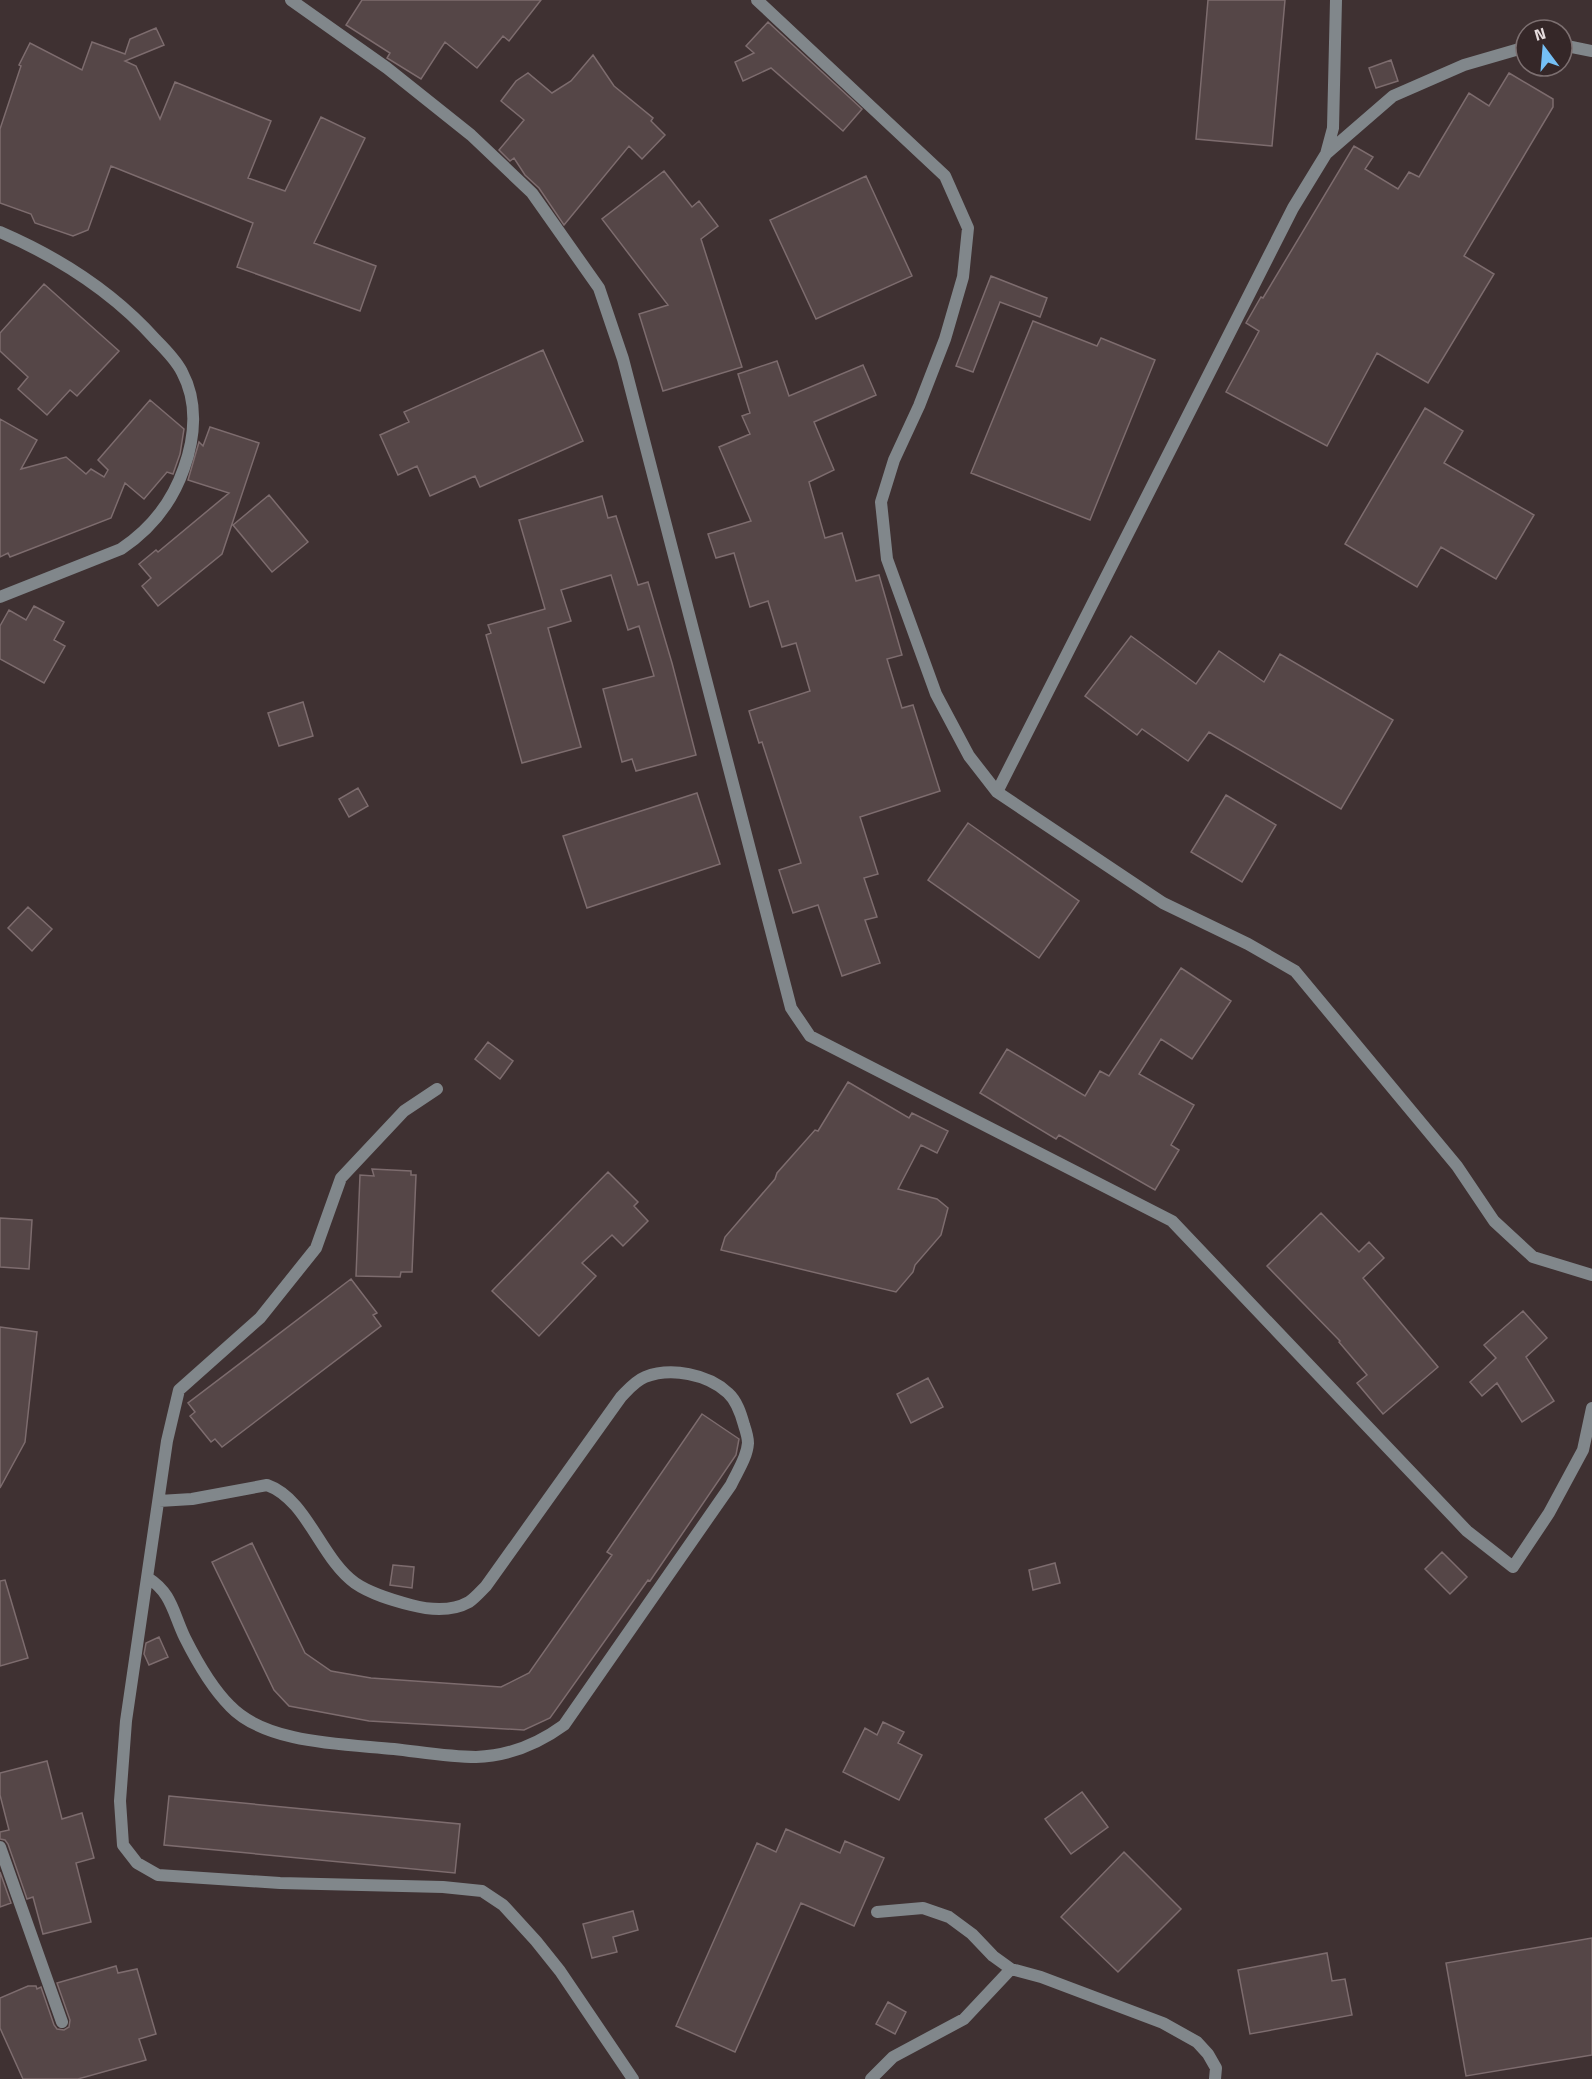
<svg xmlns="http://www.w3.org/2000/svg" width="1592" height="2079" font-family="'Titillium Web',sans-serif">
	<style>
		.building { fill: #554647; stroke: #7d6c6e; stroke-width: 1.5 }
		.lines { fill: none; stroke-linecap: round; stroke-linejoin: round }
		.street { stroke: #81878b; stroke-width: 12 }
	</style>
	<rect width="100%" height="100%" fill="#3f3132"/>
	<path class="building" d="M 362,0 L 541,0 L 509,41 L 503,36 L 477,68 L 445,42 L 421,79 L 387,58 L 390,53 L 346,25 Z
		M 1208,0 L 1285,0 L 1272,146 L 1196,139 Z
		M 768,22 L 862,109 L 843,131 L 771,68 L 743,81 L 735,62 L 754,53 L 746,46 Z
		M 156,28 L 164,45 L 125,61 L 136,66 L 160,119 L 175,82 L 271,121 L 248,178 L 285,191 L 321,117 L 365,138 L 314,243 L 376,266 L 360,311 L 237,267 L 253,223 L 111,166 L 88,230 L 73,236 L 35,223 L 31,214 L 0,203 L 0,129 L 21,66 L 19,65 L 30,43 L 82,70 L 92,42 L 125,54 L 130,39 Z
		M 593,55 L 614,86 L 653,118 L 651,121 L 665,135 L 642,159 L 629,146 L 564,225 L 539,188 L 525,175 L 514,158 L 510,161 L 499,150 L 524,120 L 501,101 L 516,81 L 528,73 L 552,93 L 571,81 Z
		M 1391,60 L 1398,81 L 1376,88 L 1369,68 Z
		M 1509,73 L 1553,99 L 1553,107 L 1464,256 L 1494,274 L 1428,383 L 1377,353 L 1327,446 L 1226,392 L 1259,331 L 1246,323 L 1261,297 L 1263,298 L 1354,146 L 1373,157 L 1365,169 L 1398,189 L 1409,172 L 1419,177 L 1469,93 L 1489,106 Z
		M 664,171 L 692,207 L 699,201 L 718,226 L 701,239 L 742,367 L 663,391 L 639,314 L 668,305 L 602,219 Z
		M 866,176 L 912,276 L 816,319 L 770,220 Z
		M 991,276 L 1047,298 L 1040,317 L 1000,302 L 973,372 L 956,366 Z
		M 44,284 L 119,351 L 77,396 L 70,390 L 47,415 L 18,389 L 28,377 L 0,351 L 0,333 Z
		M 1033,321 L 1097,346 L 1101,338 L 1155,360 L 1090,520 L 971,473 Z
		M 543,350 L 583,441 L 480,487 L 475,476 L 430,496 L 417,466 L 398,475 L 380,435 L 409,422 L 404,412 Z
		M 777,361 L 789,396 L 863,365 L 876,395 L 814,422 L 834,470 L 809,482 L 825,538 L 842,533 L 856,581 L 879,575 L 902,655 L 887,659 L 902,708 L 913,705 L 940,791 L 860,817 L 878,874 L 864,878 L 877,917 L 865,920 L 880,963 L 842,976 L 818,905 L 793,913 L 779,870 L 801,863 L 762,742 L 759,743 L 749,711 L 810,691 L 796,643 L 782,647 L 768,601 L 750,607 L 734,553 L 716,558 L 708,534 L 751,521 L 719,447 L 750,434 L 742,416 L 750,413 L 738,374 Z
		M 150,400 L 184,429 L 180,454 L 173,474 L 167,472 L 144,499 L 125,483 L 111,518 L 10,557 L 8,553 L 0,557 L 0,419 L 37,440 L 21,469 L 66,457 L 86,474 L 91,469 L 104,477 L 108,470 L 98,460 Z
		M 1425,408 L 1463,431 L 1444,463 L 1534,515 L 1496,579 L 1441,547 L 1417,587 L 1345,544 Z
		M 210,427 L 259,443 L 222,554 L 158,606 L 142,586 L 151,578 L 139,564 L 156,550 L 158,552 L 229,493 L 188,480 L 199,442 L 203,446 Z
		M 269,495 L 308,542 L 272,572 L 233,525 Z
		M 602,496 L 608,518 L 616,516 L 638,585 L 648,582 L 672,663 L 696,755 L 636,771 L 632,759 L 622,762 L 603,689 L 654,676 L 639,626 L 628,630 L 611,575 L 561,590 L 571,621 L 548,628 L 581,747 L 522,763 L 486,635 L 491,633 L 488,625 L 545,609 L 519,520 Z
		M 34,606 L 64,622 L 54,640 L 65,646 L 44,683 L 0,659 L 0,626 L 9,610 L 26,620 Z
		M 1131,636 L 1196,684 L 1219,651 L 1264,682 L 1280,654 L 1393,720 L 1341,809 L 1209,732 L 1188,761 L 1142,729 L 1137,735 L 1085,696 Z
		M 303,702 L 313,736 L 279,746 L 268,713 Z
		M 358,788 L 368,806 L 349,817 L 339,799 Z
		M 697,793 L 720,864 L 587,908 L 563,836 Z
		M 1226,795 L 1276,825 L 1242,882 L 1191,852 Z
		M 968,823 L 1079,901 L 1039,958 L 928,880 Z
		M 28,907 L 52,929 L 32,951 L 8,928 Z
		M 1181,968 L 1231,1001 L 1192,1059 L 1161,1039 L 1139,1074 L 1194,1105 L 1171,1145 L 1179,1150 L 1155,1190 L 1059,1135 L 1056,1139 L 980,1093 L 1007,1049 L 1085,1096 L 1100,1071 L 1109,1076 Z
		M 488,1042 L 513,1061 L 500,1079 L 475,1059 Z
		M 848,1082 L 909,1118 L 912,1113 L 948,1131 L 937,1153 L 921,1145 L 898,1189 L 937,1199 L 948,1208 L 941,1235 L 915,1265 L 913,1272 L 896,1292 L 721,1250 L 725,1237 L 775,1179 L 777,1173 L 815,1130 L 818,1131 Z
		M 372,1169 L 411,1171 L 411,1175 L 416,1175 L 412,1272 L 401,1272 L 400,1277 L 356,1276 L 360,1175 L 374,1176 Z
		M 608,1172 L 638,1202 L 634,1206 L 648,1221 L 623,1246 L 612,1235 L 582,1263 L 596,1276 L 539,1336 L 492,1291 Z
		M 1321,1213 L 1359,1252 L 1369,1242 L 1384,1258 L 1363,1278 L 1438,1367 L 1383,1414 L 1357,1383 L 1367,1375 L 1339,1342 L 1340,1341 L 1267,1266 Z
		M 0,1218 L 32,1220 L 29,1269 L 0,1267 Z
		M 351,1279 L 377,1313 L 373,1315 L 381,1326 L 222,1447 L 215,1439 L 211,1442 L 190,1416 L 195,1412 L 188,1403 Z
		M 1523,1311 L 1547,1338 L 1526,1357 L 1554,1401 L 1522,1422 L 1497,1383 L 1482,1396 L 1470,1382 L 1496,1358 L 1484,1345 Z
		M 0,1327 L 37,1332 L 25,1442 L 0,1488 Z
		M 928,1378 L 943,1407 L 911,1423 L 897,1394 Z
		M 702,1414 L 739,1439 L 736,1455 L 650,1581 L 648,1580 L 550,1718 L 524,1730 L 369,1721 L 289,1706 L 274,1690 L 212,1562 L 252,1543 L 305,1653 L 331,1671 L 371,1678 L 501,1687 L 529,1673 L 612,1555 L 607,1552 Z
		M 1442,1552 L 1467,1577 L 1450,1594 L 1425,1569 Z
		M 1055,1563 L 1060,1583 L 1033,1590 L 1029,1570 Z
		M 393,1565 L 414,1567 L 412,1588 L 390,1585 Z
		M 5,1580 L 28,1658 L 0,1666 L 0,1581 Z
		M 159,1637 L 168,1657 L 149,1665 L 144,1654 L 146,1643 Z
		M 883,1722 L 904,1732 L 898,1743 L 922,1755 L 899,1800 L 843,1772 L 865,1728 L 877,1735 Z
		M 47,1761 L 62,1819 L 82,1813 L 94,1858 L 76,1863 L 91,1922 L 43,1934 L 33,1897 L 27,1899 L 8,1844 L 5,1840 L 0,1839 L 0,1832 L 9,1830 L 0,1795 L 0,1773 Z
		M 1082,1792 L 1108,1827 L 1071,1854 L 1045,1819 Z
		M 169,1796 L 460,1824 L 455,1873 L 164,1845 Z
		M 786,1829 L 840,1853 L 845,1841 L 884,1858 L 854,1926 L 801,1903 L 735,2052 L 676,2026 L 757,1843 L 776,1852 Z
		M 1124,1852 L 1181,1909 L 1118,1972 L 1061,1917 Z
		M 0,1872 L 11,1903 L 0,1907 Z
		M 633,1911 L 638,1930 L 613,1937 L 617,1952 L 592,1958 L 583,1924 Z
		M 1592,1938 L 1592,2055 L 1466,2076 L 1446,1963 Z
		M 1327,1953 L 1332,1981 L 1345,1979 L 1352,2015 L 1250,2034 L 1238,1970 Z
		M 116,1966 L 118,1973 L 137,1969 L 156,2034 L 139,2039 L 146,2060 L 78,2079 L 23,2079 L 0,2028 L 0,1998 L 28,1986 L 36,1986 L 37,1989 L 41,1987 L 54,2025 L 57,2029 L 64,2030 L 69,2027 L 70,2020 L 57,1983 Z
		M 888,2002 L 906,2012 L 895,2034 L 876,2024 Z"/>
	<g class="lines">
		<path class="street" d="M 291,0 L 387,68 L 471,135 L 532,193 L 599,288 L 623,359 L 791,1008 L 810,1036 L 1172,1221 L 1467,1531 L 1513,1567 L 1549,1513 L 1583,1450 L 1592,1408
			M 757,0 L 945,176 L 968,228 L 963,277 L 945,339 L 919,406 L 894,460 L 881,502 L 887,559 L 936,694 L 969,756 L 997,792 L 1163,903 L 1248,944 L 1295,971 L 1457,1166 L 1494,1221 L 1533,1257 L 1592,1275
			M 1562,45 L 1592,51
			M 1326,154 L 1333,128 L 1336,0
			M 0,232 C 58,257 114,293 156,340 C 165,349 176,360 182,372 C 198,402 195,437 184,468 C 172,503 151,529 121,549 L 0,597
			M 997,792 L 1293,208 L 1326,154 L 1393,96 L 1464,65 L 1526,47
			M 437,1089 L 404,1111 L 341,1178 L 316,1248 L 260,1318 L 179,1390 L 167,1441 L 126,1721 L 120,1801 L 123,1845 L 137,1863 L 158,1875 L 280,1883 L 443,1887 L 482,1891 L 503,1905 L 536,1941 L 560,1971 L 633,2079
			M 148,1578 C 172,1593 173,1613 185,1638 C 197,1662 211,1687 230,1706 C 266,1744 345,1744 394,1749 C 421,1752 449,1757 476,1757 C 509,1756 538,1744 564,1725 L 731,1485 C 737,1472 747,1458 748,1443 C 748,1437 746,1431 744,1425 C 741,1414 737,1401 728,1393 C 708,1374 671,1367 645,1377 C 635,1381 628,1390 621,1397 L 486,1586 C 481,1591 475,1598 469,1602 C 451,1612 430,1610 411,1605 C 392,1600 371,1594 355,1583 C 321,1559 307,1499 267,1485 L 192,1499 L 159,1501
			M 0,1847 L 62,2022
			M 877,1912 L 923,1908 L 949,1917 L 972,1934 L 993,1956 L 1011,1969 L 1041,1977 L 1163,2023 L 1197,2042 L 1208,2054 L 1216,2068 L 1215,2079
			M 871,2079 L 893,2057 L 964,2019 L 1011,1969"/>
	</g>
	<g transform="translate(1544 48) rotate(344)"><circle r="28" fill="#352728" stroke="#7c6f70" stroke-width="1.5"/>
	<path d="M0-4.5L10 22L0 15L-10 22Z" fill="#75c0f6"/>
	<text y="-9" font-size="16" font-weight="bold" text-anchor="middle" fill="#e6dcdd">N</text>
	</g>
</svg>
